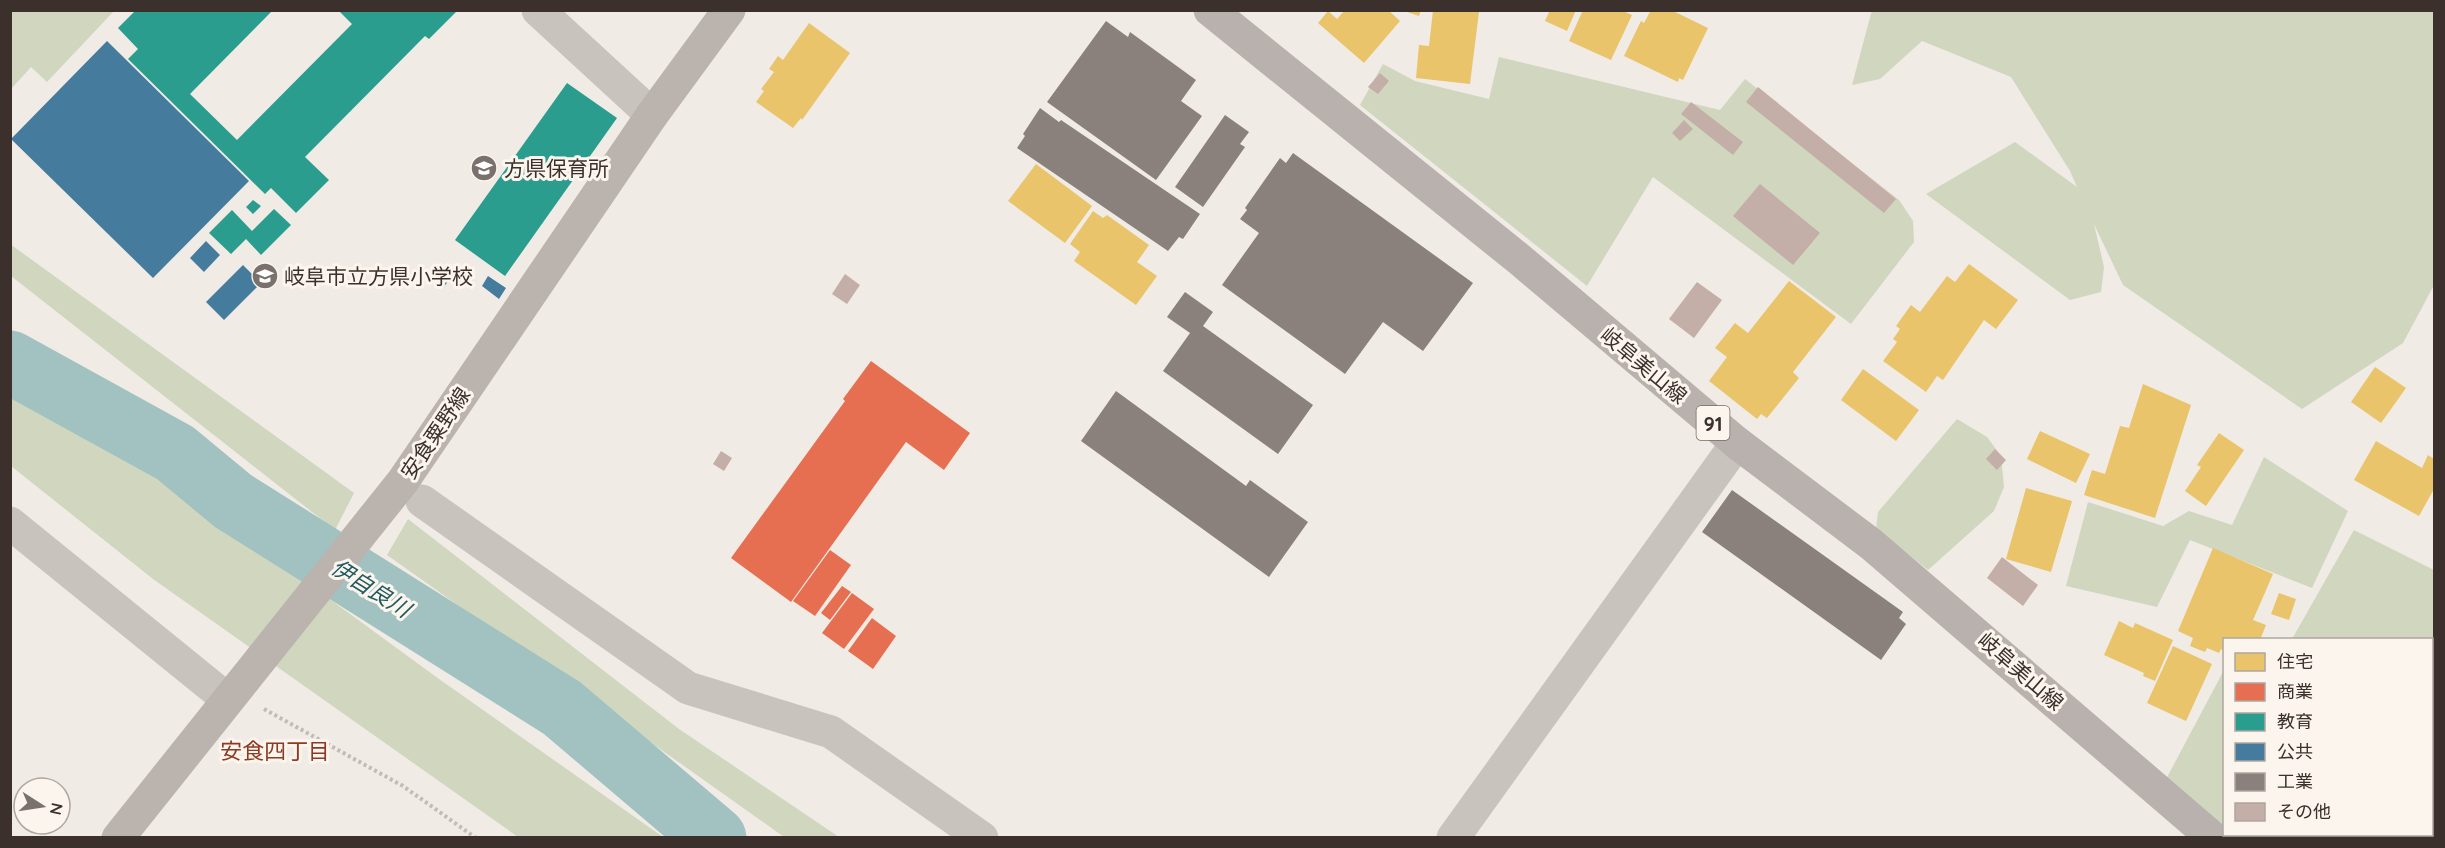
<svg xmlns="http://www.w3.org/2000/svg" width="2445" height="848" font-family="Quicksand,'Noto Sans JP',sans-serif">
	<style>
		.green { fill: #d1d6bf }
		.homes { fill: #e9c46a }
		.shops { fill: #e76f51 }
		.schools { fill: #2a9d8f }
		.public { fill: #457b9d }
		.industry { fill: #8a817c }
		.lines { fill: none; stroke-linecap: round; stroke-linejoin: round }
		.river { stroke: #a1c2c1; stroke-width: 63 }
		.building { fill: #c3afa7 }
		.path { stroke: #c2bbb6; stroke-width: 4; stroke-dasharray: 3 3; stroke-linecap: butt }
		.street { stroke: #c9c3be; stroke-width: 33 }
		.secondary { stroke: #bab3ae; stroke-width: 33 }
		.primary { stroke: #b8b1ad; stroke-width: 33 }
		.labels { text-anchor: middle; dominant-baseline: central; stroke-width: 6; stroke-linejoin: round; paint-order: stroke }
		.shield { fill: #fbf5ee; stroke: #756b66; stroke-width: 1.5 }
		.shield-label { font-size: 20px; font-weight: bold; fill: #3b302b }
		.poi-label { font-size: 21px; fill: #3b302b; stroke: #fbf5ee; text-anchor: start }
		.street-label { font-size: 21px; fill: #3b302b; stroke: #fbf5ee }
		.water-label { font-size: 22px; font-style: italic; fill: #1f5a5e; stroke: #fbf5ee }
		.neighbourhood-label { font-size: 22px; fill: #8c3b22; stroke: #fbf5ee }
	</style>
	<rect width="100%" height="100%" fill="#f0ebe5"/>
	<path class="green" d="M 11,10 L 114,10 L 114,11 L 47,82 L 31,67 L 11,89 Z
		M 1872,10 L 2434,11 L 2434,285 L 2403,343 L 2302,409 L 2123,285 L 2094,224 L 2104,267 L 2101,292 L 2070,300 L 1926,194 L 2015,142 L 2077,187 L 2070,171 L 2011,77 L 1922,41 L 1880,79 L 1852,85 Z
		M 1499,57 L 1720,110 L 1745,79 L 1899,200 L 1913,221 L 1914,242 L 1851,324 L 1653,177 L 1587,286 L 1360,105 L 1383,64 L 1415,81 L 1489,99 Z
		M 10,244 L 354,493 L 335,530 L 11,276 Z
		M 10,381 L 194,500 L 439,679 L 663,837 L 518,837 L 153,579 L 11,466 Z
		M 1957,419 L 1987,437 L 2001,456 L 2004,487 L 1994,511 L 1928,570 L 1876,529 L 1878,512 Z
		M 2264,457 L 2348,511 L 2312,588 L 2190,540 L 2157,607 L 2066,586 L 2088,502 L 2163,526 L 2189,511 L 2232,525 Z
		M 408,519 L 679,729 L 839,837 L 784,837 L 387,555 Z
		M 2354,530 L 2434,570 L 2434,662 L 2432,662 L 2432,640 L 2292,639 Z
		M 2224,670 L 2224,826 L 2164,783 Z"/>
	<path class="homes" d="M 1345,10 L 1388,10 L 1400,21 L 1364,63 L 1318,23 L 1328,11 L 1337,19 Z
		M 1401,10 L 1421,10 L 1419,16 Z
		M 1433,10 L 1479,12 L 1470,84 L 1416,78 L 1419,45 L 1429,46 Z
		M 1550,10 L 1576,10 L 1567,31 L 1545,21 Z
		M 1583,10 L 1621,10 L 1632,15 L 1611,60 L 1569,41 Z
		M 1651,10 L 1671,10 L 1708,28 L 1683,80 L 1679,78 L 1678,82 L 1624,56 L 1641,21 L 1644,23 Z
		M 809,23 L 850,53 L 802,120 L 801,118 L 793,128 L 756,102 L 764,91 L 761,89 L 774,72 L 769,69 L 778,56 L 783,60 Z
		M 1036,164 L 1092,206 L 1065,243 L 1008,201 Z
		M 1093,211 L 1103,218 L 1107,215 L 1149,245 L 1137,262 L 1157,276 L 1136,305 L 1074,261 L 1080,252 L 1070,244 Z
		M 1969,264 L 2018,300 L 1996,329 L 1984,320 L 1943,380 L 1937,376 L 1926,392 L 1883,361 L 1897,342 L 1893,339 L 1900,329 L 1896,326 L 1911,305 L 1920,312 L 1947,276 L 1955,282 Z
		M 1789,281 L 1836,317 L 1793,372 L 1799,378 L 1767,418 L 1761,414 L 1757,419 L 1709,381 L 1727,357 L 1715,348 L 1735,323 L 1748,333 Z
		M 2375,367 L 2406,388 L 2381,423 L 2351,402 Z
		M 1863,369 L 1919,410 L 1896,441 L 1841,400 Z
		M 2143,384 L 2191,405 L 2155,518 L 2084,495 L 2092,470 L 2105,474 L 2120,426 L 2129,428 Z
		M 2040,431 L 2090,454 L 2076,483 L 2027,459 Z
		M 2219,433 L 2244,450 L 2206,506 L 2185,491 L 2201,467 L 2197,465 Z
		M 2376,441 L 2422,468 L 2428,455 L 2434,459 L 2434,489 L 2419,516 L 2354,480 Z
		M 2026,488 L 2072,501 L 2051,572 L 2006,559 Z
		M 2213,548 L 2273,574 L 2253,620 L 2266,625 L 2260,640 L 2224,640 L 2224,651 L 2221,649 L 2219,653 L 2207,648 L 2205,652 L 2190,646 L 2193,638 L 2178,631 Z
		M 2279,593 L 2296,599 L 2289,620 L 2271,614 Z
		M 2119,621 L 2133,628 L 2135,623 L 2173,640 L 2155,681 L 2143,676 L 2144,673 L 2104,655 Z
		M 2173,646 L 2212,664 L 2186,721 L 2147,703 Z
		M 2432,674 L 2434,674 L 2434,788 L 2432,788 Z
		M 2434,817 L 2434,838 L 2416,838 L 2415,834 L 2432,834 L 2432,818 Z"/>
	<path class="shops" d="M 871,361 L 970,433 L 944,470 L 906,442 L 791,602 L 731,558 L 845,401 L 843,399 Z
		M 830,550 L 851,565 L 815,616 L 793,601 Z
		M 842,586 L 851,592 L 830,620 L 821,613 Z
		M 852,593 L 874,609 L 844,649 L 822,633 Z
		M 872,618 L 896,636 L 873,669 L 848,651 Z"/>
	<path class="schools" d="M 136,10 L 273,10 L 190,94 L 237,140 L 352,24 L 338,10 L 458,10 L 429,39 L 425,36 L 305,157 L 329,180 L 296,213 L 271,188 L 265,194 L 128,59 L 138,49 L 118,28 Z
		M 567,83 L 617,118 L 505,276 L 455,240 Z
		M 253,200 L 261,206 L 253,214 L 246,207 Z
		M 274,209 L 291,225 L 261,255 L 246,239 L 231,254 L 209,233 L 232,210 L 252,231 Z"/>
	<path class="public" d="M 107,41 L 249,181 L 153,278 L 11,139 Z
		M 206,241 L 220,255 L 204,272 L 190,258 Z
		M 243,265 L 261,283 L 224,320 L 206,302 Z
		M 438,271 L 449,280 L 443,288 L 432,280 Z
		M 488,276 L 506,288 L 499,299 L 482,286 Z"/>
	<path class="industry" d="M 1106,21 L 1128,37 L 1130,32 L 1196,80 L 1181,101 L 1202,116 L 1156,180 L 1047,102 Z
		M 1040,108 L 1059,122 L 1061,120 L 1200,214 L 1183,239 L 1179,237 L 1168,251 L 1017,148 L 1025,136 L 1023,134 Z
		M 1225,115 L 1249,132 L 1240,144 L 1245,147 L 1203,207 L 1175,187 Z
		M 1293,153 L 1473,283 L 1423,351 L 1383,322 L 1345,374 L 1222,285 L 1259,233 L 1240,219 L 1247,210 L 1245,208 L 1280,158 L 1286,163 Z
		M 1185,292 L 1213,312 L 1203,326 L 1313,405 L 1278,454 L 1163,371 L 1190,333 L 1167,317 Z
		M 1116,391 L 1246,486 L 1250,480 L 1308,522 L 1269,577 L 1081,441 Z
		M 1732,490 L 1903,612 L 1899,618 L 1906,624 L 1881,660 L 1702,532 Z"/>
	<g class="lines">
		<path class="river" d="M 10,362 L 175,453 L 233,501 L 562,708 L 715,838"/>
	</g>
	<path class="building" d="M 1380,73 L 1389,81 L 1378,94 L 1368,87 Z
		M 1758,87 L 1896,199 L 1884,213 L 1746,102 Z
		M 1691,102 L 1743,142 L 1733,155 L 1681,114 Z
		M 1684,120 L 1693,129 L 1680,141 L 1672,133 Z
		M 1760,184 L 1820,233 L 1793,265 L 1733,216 Z
		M 845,274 L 860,285 L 847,304 L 832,294 Z
		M 1697,282 L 1722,300 L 1694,338 L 1669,319 Z
		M 1995,449 L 2006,460 L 1997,470 L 1986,459 Z
		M 721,451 L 732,458 L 724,471 L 713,464 Z
		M 2002,557 L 2038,585 L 2023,606 L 1987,578 Z"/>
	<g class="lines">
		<path class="path" d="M 264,709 L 403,786 L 476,838"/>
		<path class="street" d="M 538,10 L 652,115
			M 422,501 L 688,688 L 831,732 L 982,838
			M 10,523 L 227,699
			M 1453,838 L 1737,443"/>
		<path class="secondary" d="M 118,838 L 403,481 L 652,115 L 729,10"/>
		<path class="primary" d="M 1210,10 L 1519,259 L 1737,443 L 1871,544 L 2213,838"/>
	</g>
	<defs>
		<symbol id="school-disc" viewBox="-11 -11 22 22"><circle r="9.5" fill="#7a716c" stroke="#fbf5ee"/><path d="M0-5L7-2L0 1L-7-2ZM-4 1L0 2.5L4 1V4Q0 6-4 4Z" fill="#fff"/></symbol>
	</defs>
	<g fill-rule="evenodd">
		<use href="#school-disc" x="469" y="153" width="30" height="30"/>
		<use href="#school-disc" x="250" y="261" width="30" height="30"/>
	</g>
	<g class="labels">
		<rect class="shield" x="1696.5" y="406" width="33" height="34" rx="4.5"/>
		<g class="shield-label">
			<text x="1713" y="423">91</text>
		</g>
		<g class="poi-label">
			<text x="504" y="168">方県保育所</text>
			<text x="284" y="276">岐阜市立方県小学校</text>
		</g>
		<g class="street-label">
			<text transform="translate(1644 365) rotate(40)">岐阜美山線</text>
			<text transform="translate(435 433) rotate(-56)">安食粟野線</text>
			<text transform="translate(2021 671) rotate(41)">岐阜美山線</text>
		</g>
		<g class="water-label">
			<text transform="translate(371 588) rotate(32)">伊自良川</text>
		</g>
		<g class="neighbourhood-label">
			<text x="275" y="751">安食四丁目</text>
		</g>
	</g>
	<rect width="2445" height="848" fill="none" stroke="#3b302b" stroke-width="24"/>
	<rect x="2223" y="638" width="210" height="198" fill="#fbf5ee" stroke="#aea6a0" stroke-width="1.5"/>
	<rect x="2235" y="653" width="30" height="18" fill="#e9c46a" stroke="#aea6a0" stroke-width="1.5"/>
	<text x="2277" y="668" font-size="18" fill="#3b302b">住宅</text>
	<rect x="2235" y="683" width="30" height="18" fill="#e76f51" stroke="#aea6a0" stroke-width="1.5"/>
	<text x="2277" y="698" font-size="18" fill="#3b302b">商業</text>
	<rect x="2235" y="713" width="30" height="18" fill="#2a9d8f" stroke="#aea6a0" stroke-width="1.5"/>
	<text x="2277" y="728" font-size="18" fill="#3b302b">教育</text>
	<rect x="2235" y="743" width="30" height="18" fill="#457b9d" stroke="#aea6a0" stroke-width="1.5"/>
	<text x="2277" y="758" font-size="18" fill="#3b302b">公共</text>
	<rect x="2235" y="773" width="30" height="18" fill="#8a817c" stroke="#aea6a0" stroke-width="1.5"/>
	<text x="2277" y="788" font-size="18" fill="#3b302b">工業</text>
	<rect x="2235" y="803" width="30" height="18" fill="#c3afa7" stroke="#aea6a0" stroke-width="1.5"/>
	<text x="2277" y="818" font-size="18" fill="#3b302b">その他</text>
	<g transform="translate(42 806) rotate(102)"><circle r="28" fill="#fbf5ee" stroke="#aea6a0" stroke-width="1.5"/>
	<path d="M0-4.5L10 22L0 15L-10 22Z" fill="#7a716c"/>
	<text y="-9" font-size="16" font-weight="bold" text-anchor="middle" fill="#3b302b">N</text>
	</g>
</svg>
